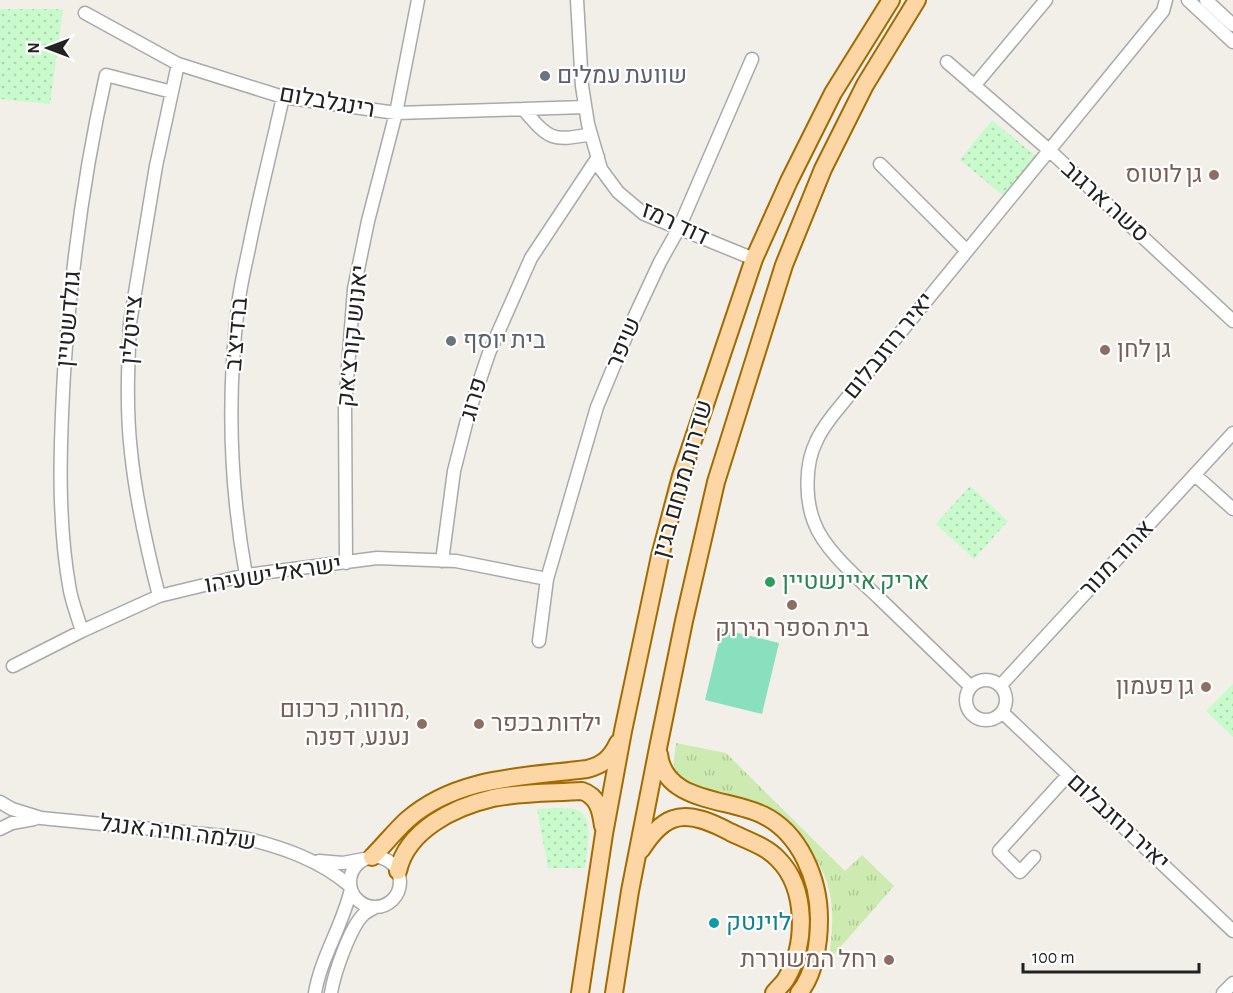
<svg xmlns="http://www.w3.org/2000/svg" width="1233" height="993" font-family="'Alegreya Sans',Heebo,sans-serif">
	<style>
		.grass { fill: url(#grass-tufts) }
		.park { fill: url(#park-dots) }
		.pitch { fill: #88e0be }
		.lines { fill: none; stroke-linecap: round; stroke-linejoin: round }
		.minor-casing { stroke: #a9a9a9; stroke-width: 15 }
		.major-casing { stroke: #a06b00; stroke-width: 20 }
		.minor { stroke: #fff; stroke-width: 12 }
		.major { stroke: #fcd6a4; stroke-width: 16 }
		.worship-dot { fill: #6b7280; stroke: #fff; stroke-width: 2 }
		.education-dot { fill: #8d6e63; stroke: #fff; stroke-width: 2 }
		.leisure-dot { fill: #2e9e5b; stroke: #fff; stroke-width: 2 }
		.culture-dot { fill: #0f9aa8; stroke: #fff; stroke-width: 2 }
		.labels { text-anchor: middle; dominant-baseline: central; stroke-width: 4.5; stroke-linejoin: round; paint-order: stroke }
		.worship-label { font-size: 24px; fill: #5b616d; stroke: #fff; text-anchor: start }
		.street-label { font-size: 24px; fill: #222; stroke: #fff }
		.education-label { font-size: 24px; fill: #785e54; stroke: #fff; text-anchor: end }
		.leisure-label { font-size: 24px; fill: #27864d; stroke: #fff; text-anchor: start }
		.culture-label { font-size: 24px; fill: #0d838f; stroke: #fff; text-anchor: start }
	</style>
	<defs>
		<pattern id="grass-tufts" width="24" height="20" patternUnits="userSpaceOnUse" patternTransform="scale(1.5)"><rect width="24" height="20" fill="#cdebb0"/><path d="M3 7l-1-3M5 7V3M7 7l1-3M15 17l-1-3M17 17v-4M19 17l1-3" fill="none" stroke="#b0c997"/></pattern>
		<pattern id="park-dots" width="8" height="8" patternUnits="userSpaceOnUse" patternTransform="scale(1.5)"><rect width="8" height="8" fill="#c8facc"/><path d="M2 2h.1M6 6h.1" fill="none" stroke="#acd6af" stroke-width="1.8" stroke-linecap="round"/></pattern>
	</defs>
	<rect width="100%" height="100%" fill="#f2efe9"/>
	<path class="grass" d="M 676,743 L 726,753 L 845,871 L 862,855 L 894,886 L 829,960 C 831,940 834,920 831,900 C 827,863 790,815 755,802 C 737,795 693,792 680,781 C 677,778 675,772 673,769 Z"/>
	<path class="park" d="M 0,9 L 63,9 L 50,104 L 0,99 Z
		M 992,120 L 1038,158 L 1005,197 L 960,160 Z
		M 970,486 L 1008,521 L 974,559 L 936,524 Z
		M 1233,684 L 1233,737 L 1206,711 Z
		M 537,809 C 547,809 570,806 579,811 C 595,818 586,854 585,868 L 548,868 Z"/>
	<path class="pitch" d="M 722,629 L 779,643 L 762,714 L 705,700 Z"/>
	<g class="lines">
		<defs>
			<path id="minor" d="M 577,0 L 582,86 L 588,124 L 601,169 L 618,192 L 644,214 L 754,259
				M 1188,0 L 1233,42
				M 1206,0 L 1233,25
				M 85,13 L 178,64 L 283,97 L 396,113 L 585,107
				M 947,62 L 1049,150 L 1233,321
				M 974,86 L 1046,0
				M 523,109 C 549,139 551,142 591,134
				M 880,164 L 967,251
				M 1195,475 L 1233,509
				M 442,561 L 454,471 L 469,412 L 489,353 L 531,258 L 598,157
				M 346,563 L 345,406 L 354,289 L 368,221 L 396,113 L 418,0
				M 246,575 C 230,487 227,395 238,306 C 240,287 245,267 249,248 C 259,197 272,147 283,97
				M 159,596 C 147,549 136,501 131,452 C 126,409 128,366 130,323 L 156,166 L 178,64
				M 82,631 C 78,618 73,605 70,591 C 57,520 60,446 64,373 C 71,270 83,176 106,75 L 172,92
				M 539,641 L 547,579 L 597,407 L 632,322 L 660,262 L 679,228 L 752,59
				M 13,666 L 82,631 L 159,596 L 246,575 L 377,558 L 456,561 L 547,579
				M966 700a20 20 0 1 1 40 0a20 20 0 1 1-40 0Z
				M 1001,685 L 1233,433
				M 971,687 C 940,657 909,627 879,598 C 858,578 824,550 814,522 C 805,499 805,464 816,442 C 820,432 827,423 833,415 L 1163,11 L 1166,0
				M 1002,712 L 1233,931
				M 0,802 L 12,809 L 41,818 L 244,838 C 282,847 320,860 350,886
				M 0,829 L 12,823 L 34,819
				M 1034,857 L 1020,872 L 999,851 L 1068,775
				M350 882a25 25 0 1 1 50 0a25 25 0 1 1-50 0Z
				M 319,861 L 343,863 L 364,859
				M 315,993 C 321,957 343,925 351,889
				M 331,993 C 334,974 350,927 364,914 C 368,911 372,909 376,907
				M 1223,993 L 1233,983"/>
			<path id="major" d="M 659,754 C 664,803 729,798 763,815 C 800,833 819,879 819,919 C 819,942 815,974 799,993
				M 641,850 C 649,838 659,824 673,819 C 691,812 715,824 730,832 C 746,840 766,846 778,859 C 807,888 807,945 786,979 C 783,984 778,988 774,993
				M 372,857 C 384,845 395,831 407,820 C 457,776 525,777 587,769 C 603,765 611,758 618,743
				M 398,871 C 407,830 454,807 493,798 C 522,792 552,793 582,791 C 598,796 601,811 603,826
				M 580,993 L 604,834 L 623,731 L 660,556 L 681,476 L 754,259 L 789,181 L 833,93 L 891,0
				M 614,993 L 630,891 L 658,748 L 684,621 L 716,482 L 784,265 L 823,169 L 865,85 L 917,0"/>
		</defs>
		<use href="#minor" class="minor-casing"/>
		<use href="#major" class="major-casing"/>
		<use href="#minor" class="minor"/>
		<use href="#major" class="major"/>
	</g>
	<g class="worship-dot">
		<circle cx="545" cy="76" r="6"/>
		<circle cx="451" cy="341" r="6"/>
	</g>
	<g class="education-dot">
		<circle cx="1214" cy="175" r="6"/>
		<circle cx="1105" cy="350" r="6"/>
		<circle cx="792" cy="605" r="6"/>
		<circle cx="1206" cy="687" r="6"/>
		<circle cx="422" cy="724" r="6"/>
		<circle cx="479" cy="724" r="6"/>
		<circle cx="889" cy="960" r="6"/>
	</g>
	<circle class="leisure-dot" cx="770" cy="582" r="6"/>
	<circle class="culture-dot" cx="714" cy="923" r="6"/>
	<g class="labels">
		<g class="worship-label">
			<text x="557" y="76">שוועת עמלים</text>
			<text x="463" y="341">בית יוסף</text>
		</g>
		<g class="street-label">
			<text transform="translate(327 102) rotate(10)">רינגלבלום</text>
			<text transform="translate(1105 202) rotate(42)">סשה ארגוב</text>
			<text transform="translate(675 224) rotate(25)">דוד רמז</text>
			<text transform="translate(69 319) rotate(-85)">גולדשטיין</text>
			<text transform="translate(132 330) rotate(-85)">צייטלין</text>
			<text transform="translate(237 334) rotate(-85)">ברדיצ'ב</text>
			<text transform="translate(353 336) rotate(-84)">יאנוש קורצ'אק</text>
			<text transform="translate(624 343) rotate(-67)">שיפר</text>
			<text transform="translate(889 346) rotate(-51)">יאיר רוזנבלום</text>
			<text transform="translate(474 399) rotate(-73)">פרוג</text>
			<text transform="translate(683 479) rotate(-74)">שדרות מנחם בגין</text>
			<text transform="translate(1117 559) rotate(-47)">אהוד מנור</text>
			<text transform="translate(273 575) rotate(-9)">ישראל ישעיהו</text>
			<text transform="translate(1118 822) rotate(43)">יאיר רוזנבלום</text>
			<text transform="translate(178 833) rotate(7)">שלמה וחיה אנגל</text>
		</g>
		<g class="education-label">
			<text x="1202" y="175">גן לוטוס</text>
			<text x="1117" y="350" text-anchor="start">גן לחן</text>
			<text x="792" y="629" text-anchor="middle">בית הספר הירוק</text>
			<text x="1194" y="687">גן פעמון</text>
			<text x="410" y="710">מרווה, כרכום,<tspan x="410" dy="28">נענע, דפנה</tspan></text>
			<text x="491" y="724" text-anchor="start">ילדות בכפר</text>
			<text x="877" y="960">רחל המשוררת</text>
		</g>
		<g class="leisure-label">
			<text x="782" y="582">אריק איינשטיין</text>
		</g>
		<g class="culture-label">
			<text x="726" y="923">לוינטק</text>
		</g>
	</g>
	<g transform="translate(48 48) rotate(270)" stroke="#ffffff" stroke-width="4.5" paint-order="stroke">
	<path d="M0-4.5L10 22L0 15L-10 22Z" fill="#222222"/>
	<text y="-9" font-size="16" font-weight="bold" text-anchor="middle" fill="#222222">N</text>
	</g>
	<path d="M1023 963v9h176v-9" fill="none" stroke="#222222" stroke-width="3"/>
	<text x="1032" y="963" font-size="18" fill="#222222" stroke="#ffffff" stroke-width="4.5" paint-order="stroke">100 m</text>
</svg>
